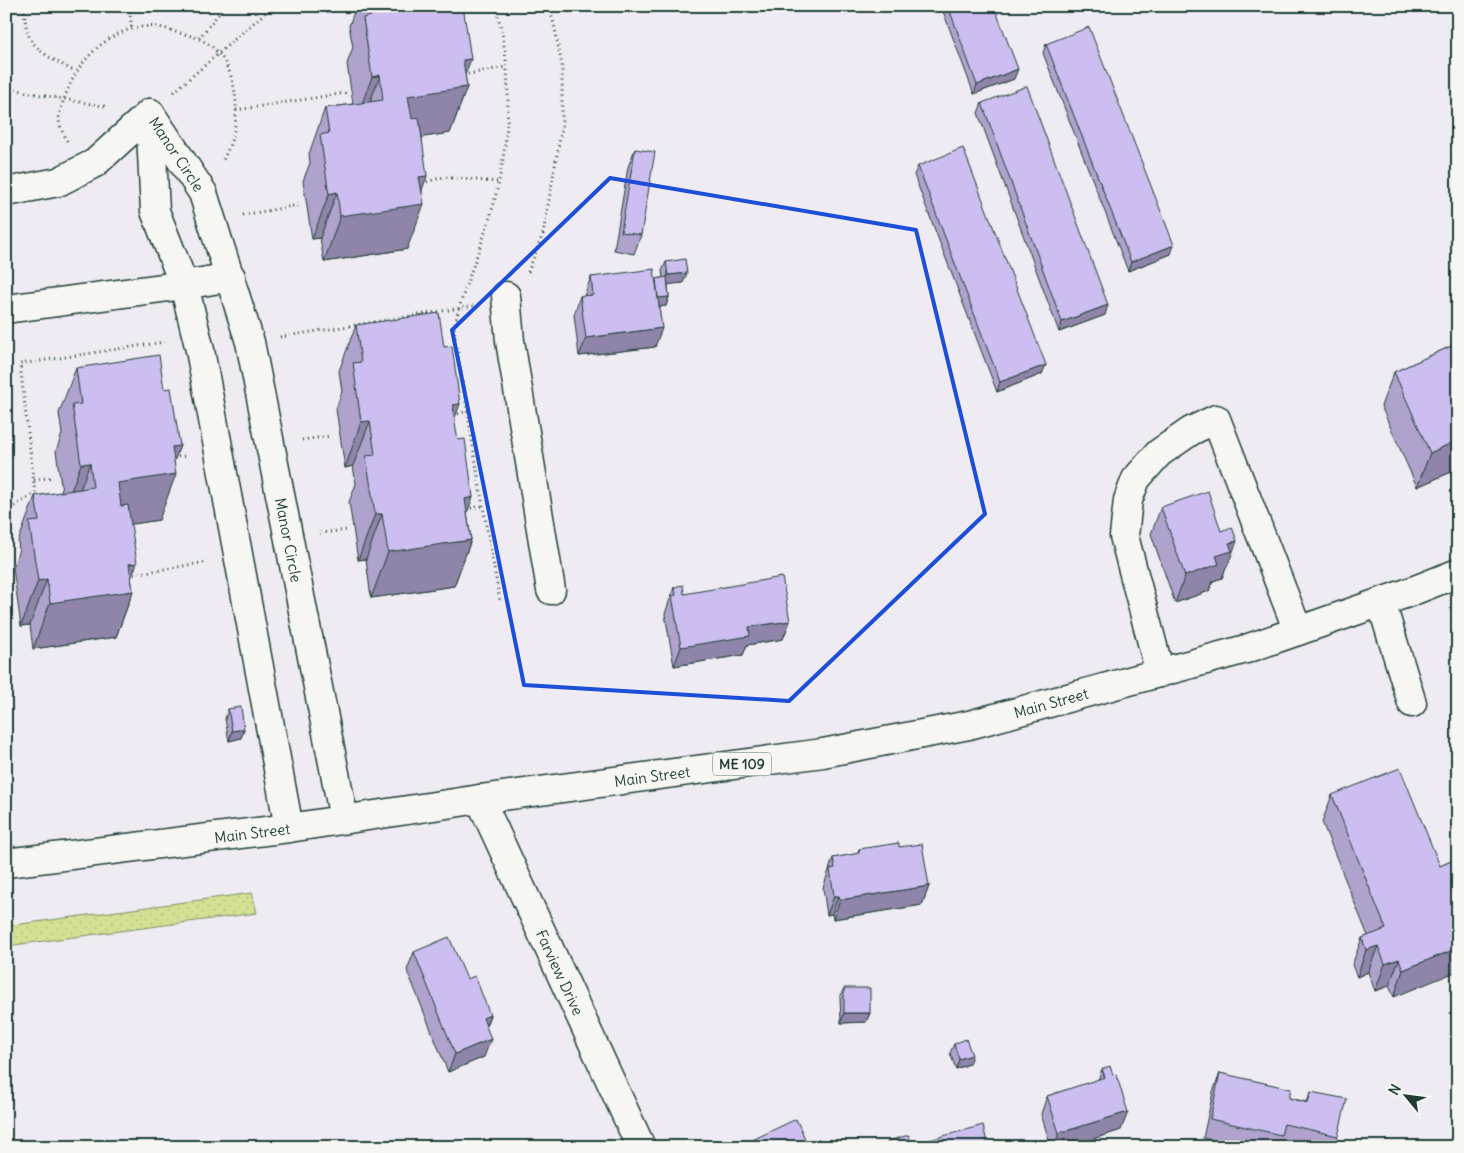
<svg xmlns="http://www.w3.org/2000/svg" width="1464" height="1153" font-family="Delius,sans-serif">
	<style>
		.grass { fill: url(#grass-dots); stroke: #7a8f64 }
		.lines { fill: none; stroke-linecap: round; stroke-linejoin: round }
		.minor-casing { stroke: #1f3d34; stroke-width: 31 }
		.highway-casing { stroke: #1f3d34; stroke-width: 31 }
		.path { stroke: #1f3d34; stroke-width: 3; stroke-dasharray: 1 4; stroke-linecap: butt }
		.minor { stroke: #f6f6f2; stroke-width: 28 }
		.highway { stroke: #f6f6f2; stroke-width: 28 }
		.wall { fill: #afa3ce; stroke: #1f3d34 }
		.shaded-wall { fill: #8f85a8; stroke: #1f3d34 }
		.building { fill: #ccbef0; stroke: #1f3d34 }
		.marked { fill: none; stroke: #1d4ed8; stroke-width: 4; stroke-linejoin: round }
		.labels { text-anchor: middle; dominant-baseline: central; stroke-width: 4; stroke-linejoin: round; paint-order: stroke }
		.shield { fill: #f6f6f2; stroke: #60746d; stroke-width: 1 }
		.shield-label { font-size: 14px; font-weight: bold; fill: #1f3d34 }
		.street-label { font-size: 15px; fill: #1f3d34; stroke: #f6f6f2 }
	</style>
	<defs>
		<pattern id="grass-dots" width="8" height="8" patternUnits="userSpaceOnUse" patternTransform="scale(1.25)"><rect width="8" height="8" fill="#d4e194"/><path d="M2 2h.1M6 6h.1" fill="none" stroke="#b6c280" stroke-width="1.8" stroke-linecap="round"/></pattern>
	</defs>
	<rect width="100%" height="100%" fill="#eeebf2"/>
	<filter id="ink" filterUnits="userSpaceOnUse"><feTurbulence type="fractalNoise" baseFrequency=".02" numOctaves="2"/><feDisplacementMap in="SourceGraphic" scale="10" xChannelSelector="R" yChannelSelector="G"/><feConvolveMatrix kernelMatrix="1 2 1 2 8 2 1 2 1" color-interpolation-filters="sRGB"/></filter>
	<g filter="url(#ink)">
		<path class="grass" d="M 252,893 L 257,913 L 6,946 L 6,926 Z"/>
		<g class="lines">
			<defs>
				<g id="minor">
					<path id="s1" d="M 150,113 L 203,193 L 250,342 L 344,819"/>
					<path d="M 150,115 L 155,211 L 184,285 L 200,350 L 289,828"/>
					<path d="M 6,192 L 58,182 L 95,163 L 150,113"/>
					<path d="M 506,296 L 510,341 L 551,590"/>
					<path d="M 6,309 L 184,285 L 231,277"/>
					<path d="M 1381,602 L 1412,703"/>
					<path d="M 1160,673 L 1124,536 L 1128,500 L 1136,479 L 1159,453 L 1191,431 L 1216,419 L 1298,631"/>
					<path id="s2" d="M 480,799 L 641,1147"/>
				</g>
				<g id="highway">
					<path id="s3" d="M 6,863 L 289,828 L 480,799 L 823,753 L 969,725 L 1246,649 L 1410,592 L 1458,573"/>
				</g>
			</defs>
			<use href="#minor" class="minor-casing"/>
			<use href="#highway" class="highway-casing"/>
			<path class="path" d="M 24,6 C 25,17 25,28 30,38 C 38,54 61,63 75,72
				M 129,6 L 132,30
				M 495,6 C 515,71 510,142 493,206 C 482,248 462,288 454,330 L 483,506 L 500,601
				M 199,38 L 225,6
				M 463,75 L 506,67
				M 6,86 L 25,92 L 108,107
				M 174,92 L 273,6
				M 236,110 L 346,93
				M 67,141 C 64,134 59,126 59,119 C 60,108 65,96 69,87 C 83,53 119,22 158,27 C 164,28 170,30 176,32 C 188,35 201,38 211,46 C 234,64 240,103 234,130 C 232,141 227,152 222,162
				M 422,183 L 444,177 L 498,182
				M 243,215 L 299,205
				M 528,272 L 543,234 L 562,126 L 562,66 L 554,24 L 549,6
				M 280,337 L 474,306
				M 453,415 L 468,411
				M 302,440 L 331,436
				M 173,457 L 187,456
				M 34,480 L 53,477
				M 466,509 L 483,506
				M 6,512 L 35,493 L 20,364 L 164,342
				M 320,533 L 347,530
				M 129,575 L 207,562
				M 6,594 L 8,594"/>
			<use href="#minor" class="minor"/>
			<use href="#highway" class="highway"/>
		</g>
		<path class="wall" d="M 356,6 L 463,6 L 465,75 L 467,87 L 450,133 L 422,137 L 422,192 L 407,249 L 324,262 L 320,238 L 312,239 L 303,181 L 310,163 L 309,154 L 325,108 L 353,104 L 347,64 L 353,47 L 349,26 Z
			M 941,6 L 994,6 L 1014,79 L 974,94 Z
			M 1046,44 L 1171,254 L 1128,271 L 1043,53 Z
			M 982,103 L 1105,315 L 1059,332 L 978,113 Z
			M 635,149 L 641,235 L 634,254 L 614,250 L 628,167 Z
			M 918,166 L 1042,374 L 997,392 L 914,175 Z
			M 666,262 L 683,283 L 668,284 L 669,297 L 666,306 L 659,307 L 655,347 L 579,356 L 574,315 L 580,296 L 584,296 L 591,277 L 656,279 L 663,278 L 662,271 Z
			M 356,325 L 454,420 L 471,540 L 454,586 L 371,598 L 366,559 L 358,560 L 349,502 L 356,484 L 353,466 L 345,468 L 336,409 L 342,391 L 339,371 Z
			M 1458,343 L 1458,469 L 1417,487 L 1381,406 L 1394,372 Z
			M 76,368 L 174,462 L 159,520 L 131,524 L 131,578 L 133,591 L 116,637 L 33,649 L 30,625 L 21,626 L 13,568 L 19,549 L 18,542 L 35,496 L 62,492 L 56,451 L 62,434 L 59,413 Z
			M 1161,507 L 1227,567 L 1226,568 L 1222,578 L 1213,581 L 1209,591 L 1175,603 L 1151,534 Z
			M 674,587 L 684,594 L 790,621 L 783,639 L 747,645 L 743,655 L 674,666 L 665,614 Z
			M 228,709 L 244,729 L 241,738 L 229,741 L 225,719 Z
			M 1332,795 L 1440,866 L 1458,858 L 1394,997 L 1389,986 L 1375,991 L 1368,972 L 1357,977 L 1352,965 L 1362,938 L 1368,936 L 1322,822 Z
			M 899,847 L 929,886 L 922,905 L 833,919 L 832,914 L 827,915 L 823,888 L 833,858 L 857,854 L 859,849 Z
			M 414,952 L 467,979 L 490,1015 L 486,1026 L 484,1057 L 448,1072 L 407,970 Z
			M 844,988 L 870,1013 L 866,1022 L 841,1023 L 840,997 Z
			M 954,1044 L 969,1064 L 956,1069 L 950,1053 Z
			M 1102,1069 L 1121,1130 L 1068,1147 L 1051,1147 L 1041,1114 L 1047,1096 L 1098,1080 Z
			M 1220,1073 L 1289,1098 L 1307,1102 L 1311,1092 L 1338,1136 L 1335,1147 L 1294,1147 L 1278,1143 L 1277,1147 L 1245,1147 L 1203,1138 L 1213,1092 Z
			M 888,1141 L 911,1145 L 988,1147 L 885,1147 Z"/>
		<path class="shaded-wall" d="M 471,59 L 460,88 L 467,87 L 450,133 L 392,142 L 408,96 L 463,60 Z
			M 1018,69 L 1014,79 L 974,94 L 977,85 Z
			M 380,75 L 363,121 L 355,122 L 372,77 Z
			M 427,176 L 417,204 L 424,204 L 407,249 L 324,262 L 340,216 L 419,177 Z
			M 337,192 L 320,238 L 312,239 L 329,194 Z
			M 1174,245 L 1171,254 L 1128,271 L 1131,262 Z
			M 687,273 L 683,283 L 664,285 L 668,275 Z
			M 669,297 L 666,306 L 652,308 L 656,298 Z
			M 1108,305 L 1105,315 L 1059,332 L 1062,322 Z
			M 662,328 L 655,347 L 579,356 L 586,338 Z
			M 1046,365 L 1042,374 L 997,392 L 1000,382 Z
			M 460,404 L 443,450 L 453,405 Z
			M 370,421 L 353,466 L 345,468 L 361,422 Z
			M 1458,440 L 1458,469 L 1417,487 L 1430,453 Z
			M 180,446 L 169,475 L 176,474 L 159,520 L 101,529 L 118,483 L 172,447 Z
			M 90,463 L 73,509 L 64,510 L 81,464 Z
			M 473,497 L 457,542 L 471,540 L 454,586 L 371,598 L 388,552 L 465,499 Z
			M 375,514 L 382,514 L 366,559 L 358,560 Z
			M 1237,541 L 1227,567 L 1226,568 L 1222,578 L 1213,581 L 1209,591 L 1175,603 L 1185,576 L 1216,556 L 1229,543 Z
			M 137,563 L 126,592 L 133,591 L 116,637 L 33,649 L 50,603 L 129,564 Z
			M 47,579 L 30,625 L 21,626 L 38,581 Z
			M 790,621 L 783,639 L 747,645 L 743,655 L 674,666 L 681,647 L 749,627 Z
			M 244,729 L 241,738 L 229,741 L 232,731 Z
			M 929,886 L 922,905 L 833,919 L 840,900 Z
			M 834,896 L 839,896 L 832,914 L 827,915 Z
			M 1378,946 L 1368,972 L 1357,977 L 1366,950 Z
			M 1458,948 L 1458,971 L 1394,997 L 1403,970 Z
			M 1399,959 L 1389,986 L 1375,991 L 1385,964 Z
			M 844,1013 L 870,1013 L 866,1022 L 841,1023 Z
			M 490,1015 L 483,1033 L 483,1018 Z
			M 491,1039 L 484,1057 L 448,1072 L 455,1054 Z
			M 972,1055 L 969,1064 L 956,1069 L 959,1059 Z
			M 1128,1112 L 1121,1130 L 1068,1147 L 1054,1147 L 1059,1133 Z"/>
		<path class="building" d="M 370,6 L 463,6 L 471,59 L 463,60 L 467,87 L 408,96 L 412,119 L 419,117 L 427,176 L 419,177 L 424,204 L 340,216 L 337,192 L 329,194 L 320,135 L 329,133 L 325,108 L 383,100 L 380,75 L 372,77 L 363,18 L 371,16 Z
			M 948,6 L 994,6 L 1018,69 L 977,85 Z
			M 1089,27 L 1174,245 L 1131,262 L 1046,44 Z
			M 1027,86 L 1108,305 L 1062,322 L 982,103 Z
			M 963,148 L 1046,365 L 1000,382 L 918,166 Z
			M 635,149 L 655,152 L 641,235 L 621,232 Z
			M 685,259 L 687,273 L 668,275 L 666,262 Z
			M 654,269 L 662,328 L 586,338 L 580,296 L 593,295 L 591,277 Z
			M 667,277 L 669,297 L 658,298 L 656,279 Z
			M 439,313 L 444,347 L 452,346 L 460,404 L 453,405 L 455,424 L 458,440 L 465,439 L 473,497 L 465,499 L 471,540 L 388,552 L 382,514 L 375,514 L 366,456 L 375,455 L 370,421 L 361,422 L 353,363 L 361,362 L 356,325 Z
			M 1458,343 L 1458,440 L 1430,453 L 1394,372 Z
			M 159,355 L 164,389 L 171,388 L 180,446 L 172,447 L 176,474 L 118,483 L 121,506 L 128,505 L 137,563 L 129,564 L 133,591 L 50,603 L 47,579 L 38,581 L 29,522 L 39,521 L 35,496 L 93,487 L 90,463 L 81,464 L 72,405 L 81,404 L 76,368 Z
			M 1208,491 L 1221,531 L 1232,527 L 1237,541 L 1229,543 L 1232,551 L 1216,556 L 1219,564 L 1185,576 L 1161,507 Z
			M 782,577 L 790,621 L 749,627 L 750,636 L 681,647 L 672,596 L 676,595 L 674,587 L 683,585 L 684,594 Z
			M 241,707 L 244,729 L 232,731 L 228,709 Z
			M 1400,768 L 1440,866 L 1458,858 L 1458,914 L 1456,915 L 1458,918 L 1458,948 L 1403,970 L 1399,959 L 1385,964 L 1378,946 L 1366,950 L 1362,938 L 1386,929 L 1332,795 Z
			M 899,843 L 899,847 L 922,844 L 929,886 L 840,900 L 839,896 L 834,896 L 830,869 L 835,868 L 833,858 L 859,853 L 859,849 Z
			M 449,937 L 467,979 L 475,976 L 490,1015 L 483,1018 L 491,1039 L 455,1054 L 414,952 Z
			M 844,988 L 870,988 L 870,1013 L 844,1013 Z
			M 966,1039 L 972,1055 L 959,1059 L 954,1044 Z
			M 1110,1066 L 1113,1075 L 1116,1074 L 1128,1112 L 1059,1133 L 1047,1096 L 1105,1077 L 1102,1069 Z
			M 1220,1073 L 1291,1089 L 1289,1098 L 1308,1103 L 1311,1092 L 1347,1099 L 1338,1136 L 1284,1124 L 1281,1135 L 1210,1119 Z
			M 796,1119 L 809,1147 L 740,1147 L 740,1146 Z
			M 983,1125 L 988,1147 L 889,1147 L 888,1141 L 909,1135 L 911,1145 Z"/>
	</g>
	<path class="marked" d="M 610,178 L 916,230 L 985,514 L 789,701 L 524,685 L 452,330 Z"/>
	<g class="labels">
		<rect class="shield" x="713" y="752.5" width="58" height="23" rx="4"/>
		<g class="shield-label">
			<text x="742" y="764">ME 109</text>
		</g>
		<g class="street-label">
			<text stroke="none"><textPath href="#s1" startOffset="49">Manor Circle</textPath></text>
			<text stroke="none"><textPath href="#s1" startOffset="454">Manor Circle</textPath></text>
			<text stroke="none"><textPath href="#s3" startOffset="1058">Main Street</textPath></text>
			<text stroke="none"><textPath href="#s3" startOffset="652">Main Street</textPath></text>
			<text stroke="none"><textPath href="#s3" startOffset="248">Main Street</textPath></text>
			<text stroke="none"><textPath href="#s2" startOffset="191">Farview Drive</textPath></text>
		</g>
	</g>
	<rect width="1464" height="1153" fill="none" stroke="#f6f6f2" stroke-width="25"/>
	<rect x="12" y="12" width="1439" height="1128" fill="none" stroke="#1f3d34" stroke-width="2" filter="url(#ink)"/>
	<g transform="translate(1406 1096) rotate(299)" stroke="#f6f6f2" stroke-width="4" paint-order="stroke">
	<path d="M0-4L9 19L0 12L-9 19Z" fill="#1f3d34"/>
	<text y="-8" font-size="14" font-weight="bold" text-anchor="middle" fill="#1f3d34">N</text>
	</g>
</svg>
